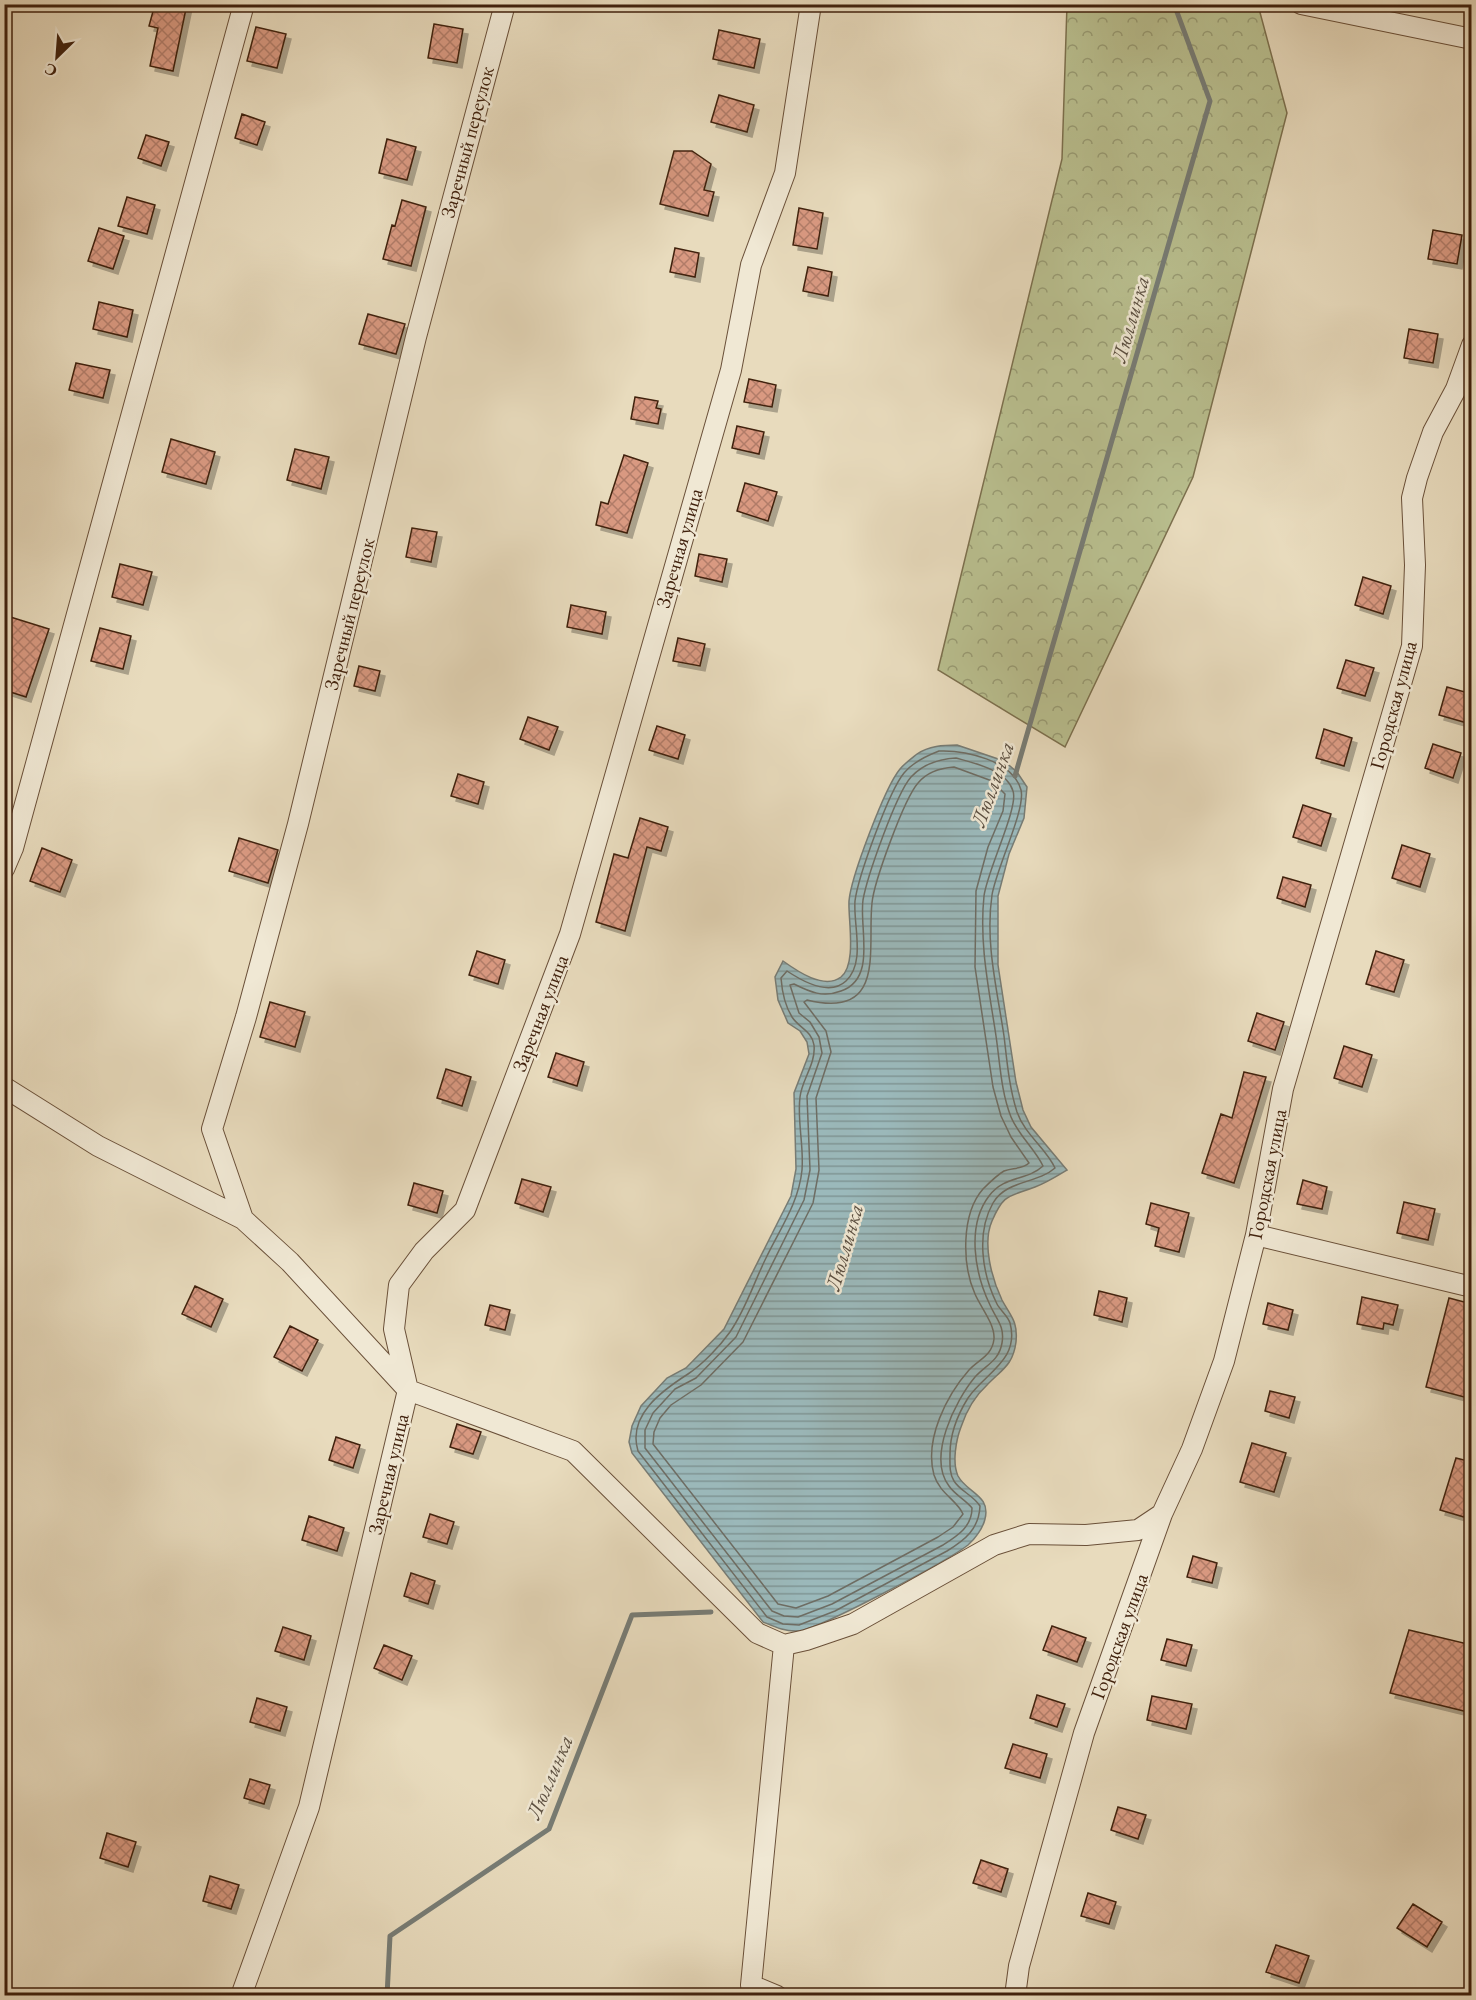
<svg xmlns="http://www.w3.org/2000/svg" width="1476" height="2000" font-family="'EB Garamond',serif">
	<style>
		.forest { fill: url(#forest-crowns); stroke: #7c704e; stroke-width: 1.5 }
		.water { fill: url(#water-rules); stroke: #777c75; stroke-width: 1.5 }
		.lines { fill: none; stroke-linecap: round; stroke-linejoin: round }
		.shore { stroke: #6e6d64; stroke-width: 1.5 }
		.stream { stroke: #777c75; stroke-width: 5 }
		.building { fill: url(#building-cross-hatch); stroke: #40210d; stroke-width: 1.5; filter: url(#shadow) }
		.minor-casing { stroke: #6a5039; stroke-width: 22 }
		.minor { stroke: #f0e8d4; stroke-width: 20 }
		.labels { text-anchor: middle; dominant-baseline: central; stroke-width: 5; stroke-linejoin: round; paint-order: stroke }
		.street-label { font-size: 20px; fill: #40210d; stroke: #f0e8d4 }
		.water-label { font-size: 21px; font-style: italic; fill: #5b4f41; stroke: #f0e8d4 }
	</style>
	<defs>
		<pattern id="forest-crowns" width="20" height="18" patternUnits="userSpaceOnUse" patternTransform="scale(1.5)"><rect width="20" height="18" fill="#b9bf8f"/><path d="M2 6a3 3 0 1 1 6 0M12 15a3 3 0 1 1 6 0" fill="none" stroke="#989b73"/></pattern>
		<pattern id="water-rules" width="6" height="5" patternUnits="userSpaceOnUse" patternTransform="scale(1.5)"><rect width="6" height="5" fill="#9bb9bb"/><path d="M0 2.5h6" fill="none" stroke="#809696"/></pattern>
		<pattern id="building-cross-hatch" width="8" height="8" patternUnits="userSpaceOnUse" patternTransform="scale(1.5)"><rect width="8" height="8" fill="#d99981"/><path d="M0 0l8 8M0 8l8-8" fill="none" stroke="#b17c68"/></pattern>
		<filter id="shadow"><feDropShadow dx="5" dy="5" stdDeviation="0" flood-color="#0004"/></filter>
	</defs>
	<rect width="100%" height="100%" fill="#e8dbbd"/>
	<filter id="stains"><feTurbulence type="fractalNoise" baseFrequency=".00333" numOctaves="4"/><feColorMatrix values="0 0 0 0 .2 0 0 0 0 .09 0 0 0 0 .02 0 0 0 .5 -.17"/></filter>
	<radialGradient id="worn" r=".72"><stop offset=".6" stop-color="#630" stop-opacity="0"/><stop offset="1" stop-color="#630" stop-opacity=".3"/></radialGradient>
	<path class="forest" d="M 1067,5 L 1258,5 L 1287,113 L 1193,477 L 1065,747 L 938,670 L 1062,159 Z"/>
	<path class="water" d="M 957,745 L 1004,761 L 1017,772 L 1027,787 L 1024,818 L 1009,854 L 998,896 L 998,965 L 1016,1082 L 1023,1110 L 1031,1127 L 1067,1170 C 1057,1176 1046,1183 1035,1187 C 1009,1197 1004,1193 992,1221 C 982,1244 992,1279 1002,1300 C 1011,1317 1018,1321 1016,1342 C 1013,1366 1001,1370 987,1385 C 975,1396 966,1412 961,1427 C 956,1440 952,1463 958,1476 C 967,1493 991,1495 985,1519 C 983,1528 975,1539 968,1545 C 949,1560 818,1630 798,1631 C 786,1632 775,1627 763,1622 L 632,1453 L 629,1442 L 632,1426 L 641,1406 L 667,1378 L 686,1368 L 724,1329 L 791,1196 L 796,1169 L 794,1093 L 809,1054 L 807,1042 L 800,1031 L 788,1023 L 778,1000 L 775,977 L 783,961 C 797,971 824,990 841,977 C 857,964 848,920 849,901 C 851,877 885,787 900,769 C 904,764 912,758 917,754 C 929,746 943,745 957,745 Z"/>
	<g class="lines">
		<path class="shore" d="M 939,751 C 964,750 1013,760 1021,790 C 1026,809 996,869 992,895 C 985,942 997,989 1004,1036 C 1007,1061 1009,1087 1017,1112 C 1025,1135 1046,1148 1055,1168 C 1037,1184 1006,1180 993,1203 C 976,1233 982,1274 997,1304 C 1000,1310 1008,1316 1010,1323 C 1020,1360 985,1373 968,1398 C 958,1414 950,1435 950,1454 C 950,1463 949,1473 954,1481 C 960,1491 973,1495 980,1506 C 979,1529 965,1540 947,1551 L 835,1611 L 799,1625 L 783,1624 L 767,1617 L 638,1451 C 627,1415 663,1390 688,1374 C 703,1364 720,1346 730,1332 C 746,1309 754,1282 766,1258 C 780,1229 799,1202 802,1170 C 804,1145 797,1121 800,1097 C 802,1079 816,1064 814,1045 C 812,1031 799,1028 792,1017 C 785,1006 782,991 781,978 L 787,971 C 802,981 829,997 846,981 C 866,962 853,925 855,901 C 858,877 889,791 904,773 C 913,762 926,756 939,751 Z
			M 956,758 C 974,763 1007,770 1013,791 C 1019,807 987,871 984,896 C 979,944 989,989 996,1036 C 1000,1063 1001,1092 1011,1117 C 1019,1136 1035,1149 1043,1166 C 1027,1181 1005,1175 989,1196 C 966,1226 975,1274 990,1305 C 996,1319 1005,1326 1002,1343 C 999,1361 986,1365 975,1377 C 955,1401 927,1457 949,1486 C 955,1495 966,1500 972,1508 C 972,1527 957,1536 943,1545 L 832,1604 L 798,1617 L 784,1616 L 772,1611 L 645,1448 L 645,1430 L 653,1413 L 675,1389 L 696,1378 L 736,1337 L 804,1200 L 810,1170 L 807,1096 L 822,1053 L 819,1037 L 810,1022 L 799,1013 L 790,985 L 794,984 C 810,992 823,998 841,991 C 877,979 859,928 863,900 C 867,877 896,794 911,777 C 923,764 938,759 956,758 Z
			M 954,767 L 992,781 L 1005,794 L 1003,811 L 988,847 L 976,891 L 975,967 L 993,1087 L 1001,1116 L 1011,1137 L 1029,1163 C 1023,1169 1012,1168 1004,1171 C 997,1175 989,1183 983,1189 C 961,1214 962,1265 975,1294 C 981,1308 995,1324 994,1339 C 992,1356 979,1359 969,1370 C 947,1395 924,1439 934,1475 C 940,1494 957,1500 963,1514 L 953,1527 L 938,1537 L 828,1596 L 796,1608 L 778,1604 L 653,1444 L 654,1432 L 660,1418 L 671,1405 L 701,1385 L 743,1342 L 813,1203 L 819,1170 L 816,1098 L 831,1052 L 826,1031 L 804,1002 L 807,1000 C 887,1020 867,948 872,903 C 874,882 904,799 918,783 C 927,772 940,768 954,767 Z"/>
		<path class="stream" d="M 1015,776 L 1210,101 L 1174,4
			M 387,1996 L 390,1936 L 549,1829 L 632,1615 L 711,1612"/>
	</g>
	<path class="building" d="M 155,4 L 187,4 L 173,71 L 150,66 L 158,28 L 149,26 Z
		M 434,24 L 463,29 L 457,63 L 428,58 Z
		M 256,27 L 286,34 L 277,68 L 247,61 Z
		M 719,30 L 760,39 L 754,68 L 713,59 Z
		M 719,95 L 754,105 L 747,132 L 711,122 Z
		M 242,114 L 265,122 L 257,145 L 235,138 Z
		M 146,135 L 169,142 L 161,166 L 138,158 Z
		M 387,139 L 416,147 L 407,180 L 379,173 Z
		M 674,151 L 692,151 L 711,164 L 704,190 L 714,192 L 708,216 L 660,204 Z
		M 127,197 L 155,205 L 147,234 L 118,226 Z
		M 402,200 L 426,207 L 411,266 L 383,259 L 392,225 L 395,226 Z
		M 799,208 L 823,213 L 817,249 L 793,245 Z
		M 99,228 L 124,236 L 113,269 L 88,261 Z
		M 1433,230 L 1462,235 L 1457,264 L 1428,259 Z
		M 675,248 L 699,253 L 695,277 L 670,272 Z
		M 808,267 L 832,272 L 828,296 L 803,291 Z
		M 99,302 L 133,310 L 127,337 L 93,329 Z
		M 368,314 L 405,324 L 396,354 L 359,344 Z
		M 1409,329 L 1438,334 L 1433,363 L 1404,358 Z
		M 76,363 L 110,370 L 103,398 L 69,390 Z
		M 749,379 L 776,385 L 772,407 L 744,402 Z
		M 635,397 L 658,401 L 656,408 L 661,409 L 658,424 L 631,419 Z
		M 737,426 L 764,432 L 759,454 L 732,448 Z
		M 171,439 L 215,452 L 206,484 L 162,472 Z
		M 295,449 L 329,457 L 321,489 L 287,480 Z
		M 624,455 L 648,463 L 627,533 L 596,525 L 601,502 L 608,504 Z
		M 745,483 L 777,492 L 768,521 L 737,511 Z
		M 412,528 L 437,532 L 431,562 L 406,557 Z
		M 699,554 L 727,559 L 722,582 L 695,576 Z
		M 120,564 L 152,572 L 143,605 L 112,597 Z
		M 1363,577 L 1391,586 L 1383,614 L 1355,605 Z
		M 571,605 L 606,612 L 602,634 L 567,627 Z
		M 4,615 L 49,629 L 26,697 L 4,690 Z
		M 100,628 L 131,636 L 123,669 L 91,661 Z
		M 678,638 L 705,644 L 700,666 L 673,661 Z
		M 1346,660 L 1374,668 L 1365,696 L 1337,688 Z
		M 359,666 L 380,671 L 375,691 L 354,686 Z
		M 1447,687 L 1472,694 L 1472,707 L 1467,723 L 1439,715 Z
		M 528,717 L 558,727 L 549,750 L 520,739 Z
		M 657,726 L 685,735 L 678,759 L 649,750 Z
		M 1324,729 L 1352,738 L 1344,766 L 1316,758 Z
		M 1433,744 L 1461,753 L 1453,778 L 1425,768 Z
		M 458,774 L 484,782 L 478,804 L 451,796 Z
		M 1303,805 L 1331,814 L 1321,846 L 1293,837 Z
		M 640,818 L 668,827 L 661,851 L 647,847 L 625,931 L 596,922 L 614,854 L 628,858 Z
		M 239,838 L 278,850 L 268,883 L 229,871 Z
		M 1402,845 L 1430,854 L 1420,887 L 1392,878 Z
		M 42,848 L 72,860 L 60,892 L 30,881 Z
		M 1283,877 L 1311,885 L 1305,907 L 1277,898 Z
		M 477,951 L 505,960 L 498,984 L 469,975 Z
		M 1376,951 L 1404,960 L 1394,992 L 1366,984 Z
		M 270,1002 L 305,1012 L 295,1047 L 260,1037 Z
		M 1257,1013 L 1284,1022 L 1275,1050 L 1248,1041 Z
		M 1344,1046 L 1372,1055 L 1362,1087 L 1334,1078 Z
		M 556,1053 L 584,1062 L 577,1086 L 548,1077 Z
		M 446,1069 L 471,1077 L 462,1106 L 437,1098 Z
		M 1244,1072 L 1266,1077 L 1234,1183 L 1202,1173 L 1221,1114 L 1232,1118 Z
		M 522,1179 L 551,1187 L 543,1212 L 515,1203 Z
		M 1303,1180 L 1327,1187 L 1322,1209 L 1297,1204 Z
		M 414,1183 L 443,1191 L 437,1213 L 408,1205 Z
		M 1404,1202 L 1435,1209 L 1428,1240 L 1397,1233 Z
		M 1151,1203 L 1189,1213 L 1179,1252 L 1155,1246 L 1159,1228 L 1146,1224 Z
		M 195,1286 L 223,1299 L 211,1327 L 182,1314 Z
		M 1099,1291 L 1127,1298 L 1122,1322 L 1094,1315 Z
		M 1362,1297 L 1398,1305 L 1393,1325 L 1384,1323 L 1383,1329 L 1357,1324 Z
		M 1449,1298 L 1472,1304 L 1472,1399 L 1426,1387 Z
		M 1268,1303 L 1293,1310 L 1288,1330 L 1263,1324 Z
		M 490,1305 L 510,1310 L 505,1330 L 485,1325 Z
		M 290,1326 L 318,1340 L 302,1371 L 274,1357 Z
		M 1270,1391 L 1295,1397 L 1289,1418 L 1265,1411 Z
		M 457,1424 L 481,1432 L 473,1454 L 450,1447 Z
		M 336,1437 L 360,1445 L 353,1468 L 329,1460 Z
		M 1252,1443 L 1286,1453 L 1274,1492 L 1240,1482 Z
		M 1456,1458 L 1472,1462 L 1472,1493 L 1464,1517 L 1440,1510 Z
		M 430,1514 L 454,1522 L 447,1544 L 423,1537 Z
		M 309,1516 L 344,1528 L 337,1551 L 302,1540 Z
		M 1193,1556 L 1217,1563 L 1212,1583 L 1187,1577 Z
		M 411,1573 L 435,1581 L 428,1604 L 404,1596 Z
		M 1052,1626 L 1086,1638 L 1077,1662 L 1043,1650 Z
		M 283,1627 L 311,1636 L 304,1660 L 275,1651 Z
		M 1409,1630 L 1472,1645 L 1472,1713 L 1390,1693 Z
		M 1167,1639 L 1192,1645 L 1186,1666 L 1161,1660 Z
		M 384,1645 L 412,1656 L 402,1680 L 374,1668 Z
		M 1037,1695 L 1065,1704 L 1057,1727 L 1030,1718 Z
		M 1152,1696 L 1192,1704 L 1186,1729 L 1147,1720 Z
		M 257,1698 L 287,1707 L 280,1731 L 250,1722 Z
		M 1013,1744 L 1047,1754 L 1040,1778 L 1005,1768 Z
		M 250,1779 L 270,1785 L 264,1804 L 244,1798 Z
		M 1118,1807 L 1146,1815 L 1138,1839 L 1111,1830 Z
		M 107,1833 L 136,1842 L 128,1867 L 100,1858 Z
		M 981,1860 L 1008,1869 L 1001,1892 L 973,1883 Z
		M 210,1876 L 239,1885 L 231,1909 L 203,1901 Z
		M 1088,1893 L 1116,1902 L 1109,1924 L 1081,1916 Z
		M 1413,1904 L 1442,1922 L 1427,1947 L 1397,1928 Z
		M 1276,1945 L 1309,1956 L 1299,1983 L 1266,1972 Z"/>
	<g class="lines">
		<defs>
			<path id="minor" d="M 1301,4 L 1472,39
				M 4,869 L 13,848 L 244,4
				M 4,1087 L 98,1146 L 243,1219 L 290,1262 L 408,1390 L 573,1451 L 757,1633 L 784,1645 L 806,1640 L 853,1624 L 994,1545 L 1029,1534 L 1086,1535 L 1138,1530 L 1162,1514
				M 243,1219 L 212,1129 L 246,1017 L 298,824 L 416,337 L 505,4
				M 1256,1235 L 1472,1287
				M 241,1996 L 309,1807 L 408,1390 L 394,1329 L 399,1285 L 424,1251 L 465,1210 L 570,934 L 731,370 L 751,265 L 785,173 L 811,4
				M 777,1996 L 751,1985 L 784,1645
				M 1015,1996 L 1019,1966 L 1084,1733 L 1162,1514 L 1192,1449 L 1224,1361 L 1256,1235 L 1283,1089 L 1412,646 L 1415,565 L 1412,498 L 1417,478 L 1433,432 L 1456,389 L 1472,345"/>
		</defs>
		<use href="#minor" class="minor-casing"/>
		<use href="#minor" class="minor"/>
	</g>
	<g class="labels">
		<g class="street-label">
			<text transform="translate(467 142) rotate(-75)">Заречный переулок</text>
			<text transform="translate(679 548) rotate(-74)">Заречная улица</text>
			<text transform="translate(349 614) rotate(-76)">Заречный переулок</text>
			<text transform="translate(1393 705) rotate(-75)">Городская улица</text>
			<text transform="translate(540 1013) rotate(-69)">Заречная улица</text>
			<text transform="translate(1267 1174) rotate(-79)">Городская улица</text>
			<text transform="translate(388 1474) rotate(-77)">Заречная улица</text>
			<text transform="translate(1119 1636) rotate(-70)">Городская улица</text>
		</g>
		<g class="water-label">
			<text transform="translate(1130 319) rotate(-74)">Люллинка</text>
			<text transform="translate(992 784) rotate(-70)">Люллинка</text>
			<text transform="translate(844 1247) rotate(-74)">Люллинка</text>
			<text transform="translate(549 1777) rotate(-67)">Люллинка</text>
		</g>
	</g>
	<rect width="1476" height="2000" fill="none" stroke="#e8dbbd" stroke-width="24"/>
	<rect x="6" y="6" width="1464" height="1988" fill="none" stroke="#40210d" stroke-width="3"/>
	<rect x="12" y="12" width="1452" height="1976" fill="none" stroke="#40210d" stroke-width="1.5"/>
	<g transform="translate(57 57) rotate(205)" stroke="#f0e8d4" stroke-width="4.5" paint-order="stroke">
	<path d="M0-4.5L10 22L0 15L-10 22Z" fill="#40210d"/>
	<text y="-9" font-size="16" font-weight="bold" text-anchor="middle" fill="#40210d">С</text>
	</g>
	<rect width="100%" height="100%" filter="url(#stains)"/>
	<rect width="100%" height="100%" fill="url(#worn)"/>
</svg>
